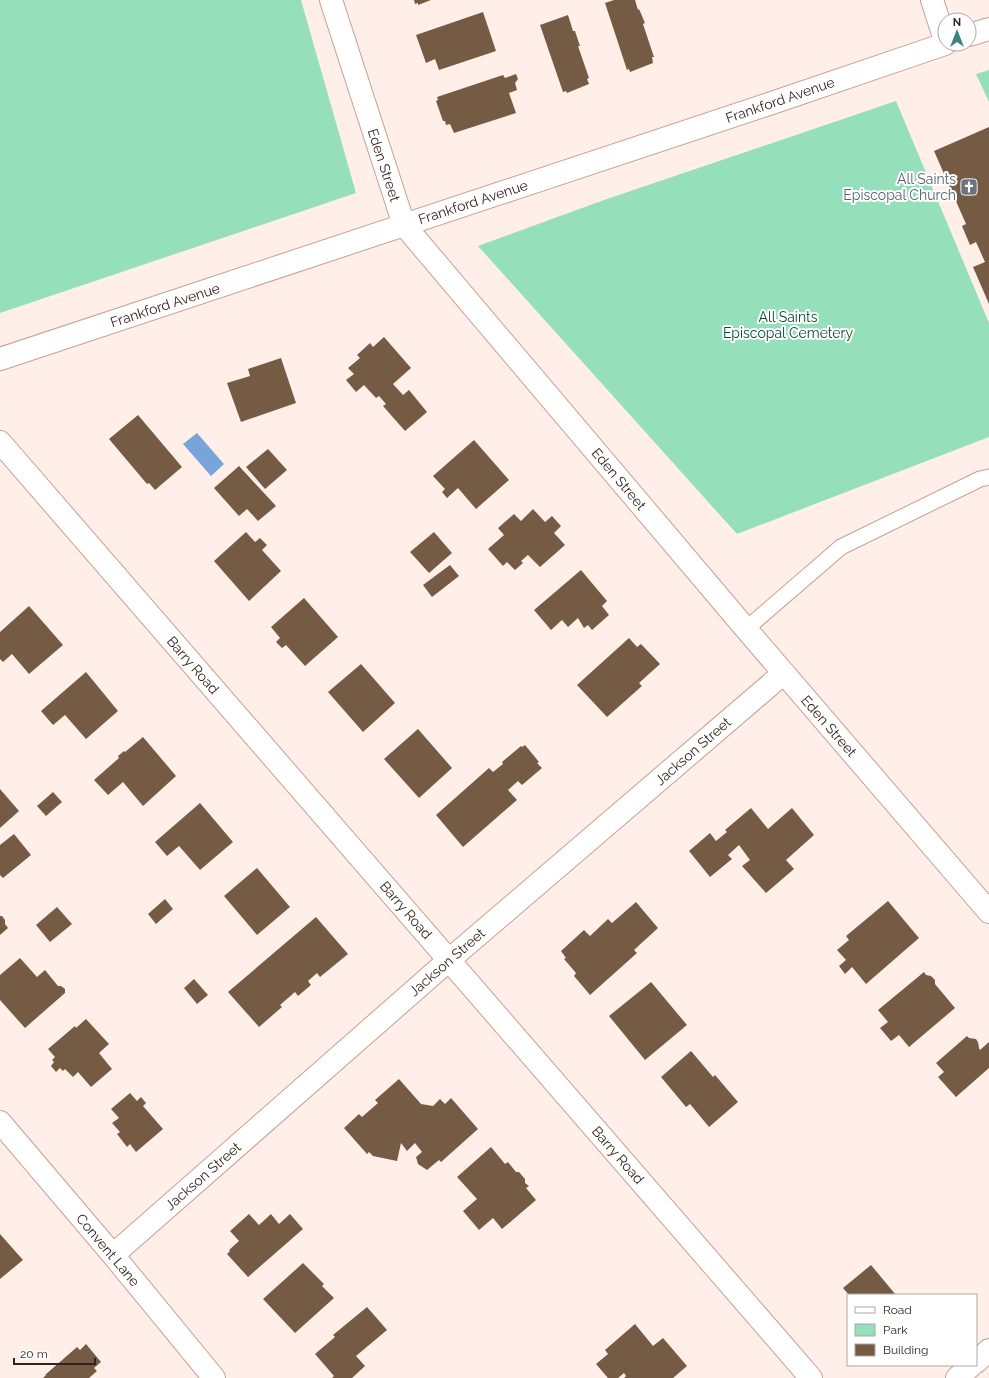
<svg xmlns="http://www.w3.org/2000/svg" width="989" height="1378" font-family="Raleway,sans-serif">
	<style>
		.green { fill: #95dfbb }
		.water { fill: #77a5d9 }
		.building { fill: #765b44 }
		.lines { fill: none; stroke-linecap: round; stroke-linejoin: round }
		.service-casing { stroke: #c5a190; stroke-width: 17 }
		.minor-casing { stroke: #c5a190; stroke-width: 24 }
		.primary-casing { stroke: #c5a190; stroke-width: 24 }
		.service { stroke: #fff; stroke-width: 15 }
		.minor { stroke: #fff; stroke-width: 22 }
		.primary { stroke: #fff; stroke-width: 22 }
		.labels { text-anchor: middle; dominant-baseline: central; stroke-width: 4; stroke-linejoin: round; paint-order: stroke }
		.street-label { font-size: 14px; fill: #32241d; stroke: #fff }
		.worship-label { font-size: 14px; fill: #5b616d; stroke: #fff; text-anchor: end }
		.park-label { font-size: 14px; fill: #0a4932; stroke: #fff }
	</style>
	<rect width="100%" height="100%" fill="#ffefe8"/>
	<path class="green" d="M 0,0 L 301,0 L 356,193 L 0,313 Z
		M 989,70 L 989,102 L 976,74 Z
		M 896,101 L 989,323 L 989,437 L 737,534 L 478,246 L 604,200 Z"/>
	<path class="water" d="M 197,433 L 224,464 L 211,476 L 183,444 Z"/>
	<path class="building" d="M 414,0 L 431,0 L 418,5 L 418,3 L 415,4 Z
		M 614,0 L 635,0 L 638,10 L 639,9 L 645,23 L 643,24 L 654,57 L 652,57 L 653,63 L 630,72 L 629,69 L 627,70 L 605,3 Z
		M 483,12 L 496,51 L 439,70 L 435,59 L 426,63 L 416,35 Z
		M 568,15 L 573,31 L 575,31 L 580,46 L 578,46 L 589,78 L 587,79 L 589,84 L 567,93 L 566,91 L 563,92 L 540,25 Z
		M 516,74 L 518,79 L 515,83 L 517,90 L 509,93 L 516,113 L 454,133 L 450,124 L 446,125 L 445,121 L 443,121 L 436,101 L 438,100 L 437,97 L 503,75 L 505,78 Z
		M 989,127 L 989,304 L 973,267 L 985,262 L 976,242 L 970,245 L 962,226 L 966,224 L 934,151 Z
		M 384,337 L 411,368 L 393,384 L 403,395 L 409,390 L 427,412 L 405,431 L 383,406 L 386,404 L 379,396 L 376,398 L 364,385 L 356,392 L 346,380 L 354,374 L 348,368 L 360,358 L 357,355 L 370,343 L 373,347 Z
		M 281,358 L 296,403 L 241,422 L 227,383 L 250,376 L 248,369 Z
		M 138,415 L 182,467 L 155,490 L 149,483 L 147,484 L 109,439 Z
		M 474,440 L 509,480 L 476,509 L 458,488 L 447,498 L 442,492 L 445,489 L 433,476 Z
		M 268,449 L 287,470 L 265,489 L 246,467 Z
		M 239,466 L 276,506 L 258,521 L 247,509 L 239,516 L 214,488 Z
		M 533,509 L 545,522 L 552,516 L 561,526 L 554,533 L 565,545 L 540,567 L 528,555 L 521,561 L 523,563 L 515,570 L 507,562 L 503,566 L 488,549 L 504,535 L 498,528 L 514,514 L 521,521 Z
		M 246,532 L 255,542 L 260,538 L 267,545 L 262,550 L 281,571 L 249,601 L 214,561 Z
		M 434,532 L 452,553 L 429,573 L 410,552 Z
		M 450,565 L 459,576 L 432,597 L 423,585 Z
		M 581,570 L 607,601 L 602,606 L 609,615 L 592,630 L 588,625 L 584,628 L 578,618 L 568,627 L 562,620 L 551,630 L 534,610 Z
		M 304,598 L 338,637 L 305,666 L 286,645 L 282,648 L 276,642 L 280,638 L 271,627 Z
		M 29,606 L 63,645 L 29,674 L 12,654 L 3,662 L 0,659 L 0,632 Z
		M 629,638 L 637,647 L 641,644 L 660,664 L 639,683 L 642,686 L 607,717 L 577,685 Z
		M 361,664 L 395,703 L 363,732 L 328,692 Z
		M 86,672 L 118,711 L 86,739 L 65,715 L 53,725 L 41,711 Z
		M 418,729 L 452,768 L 419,798 L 384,759 Z
		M 143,737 L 176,776 L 143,806 L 123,782 L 108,795 L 94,780 L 119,758 L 118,756 L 124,751 L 125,752 Z
		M 525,745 L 539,762 L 537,763 L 542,768 L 522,785 L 518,781 L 508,790 L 517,800 L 463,847 L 436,815 L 489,768 L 493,772 L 503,764 L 502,762 L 521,746 L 522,747 Z
		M 0,789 L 19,811 L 0,828 Z
		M 53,792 L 62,802 L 46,816 L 37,806 Z
		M 200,803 L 233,842 L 200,870 L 179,846 L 167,856 L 155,842 Z
		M 751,808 L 768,829 L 792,808 L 814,835 L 786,860 L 794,869 L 766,893 L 742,866 L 750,860 L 739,845 L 728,855 L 732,859 L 710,877 L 689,851 L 710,833 L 716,841 L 727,832 L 725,830 Z
		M 14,834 L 31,855 L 3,878 L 0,875 L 0,845 Z
		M 257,868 L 290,907 L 257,935 L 224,896 Z
		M 165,899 L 173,909 L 156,924 L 148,914 Z
		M 888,901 L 919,938 L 866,984 L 852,967 L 845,974 L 839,966 L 846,960 L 837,950 L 849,940 L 846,936 Z
		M 636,902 L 658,928 L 634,950 L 637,953 L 590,995 L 574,976 L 576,973 L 564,959 L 566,958 L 561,951 L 584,930 L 590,936 L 608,919 L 612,923 Z
		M 57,907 L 72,924 L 50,942 L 36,925 Z
		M 0,916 L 2,916 L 5,920 L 5,924 L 8,928 L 0,935 Z
		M 316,917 L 348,954 L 320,977 L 317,973 L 308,981 L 311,985 L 298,996 L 295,992 L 280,1005 L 282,1007 L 259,1027 L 228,992 Z
		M 20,958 L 37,977 L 45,970 L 58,986 L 61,986 L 65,989 L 65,993 L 25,1028 L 0,1000 L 0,975 Z
		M 924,972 L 926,975 L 931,976 L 935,980 L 935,984 L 955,1008 L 909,1047 L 899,1035 L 891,1041 L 880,1028 L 888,1022 L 878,1010 Z
		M 194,979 L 208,995 L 197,1004 L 184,988 Z
		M 651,982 L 687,1025 L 645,1060 L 609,1016 Z
		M 86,1019 L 109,1044 L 99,1053 L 112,1069 L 91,1087 L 78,1072 L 73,1077 L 65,1069 L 63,1071 L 60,1068 L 56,1072 L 51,1066 L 54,1062 L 52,1060 L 55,1057 L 48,1049 L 75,1026 L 76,1028 Z
		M 967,1036 L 969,1038 L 976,1039 L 978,1042 L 979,1048 L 980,1050 L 989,1042 L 989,1068 L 956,1097 L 938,1077 L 944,1072 L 936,1063 Z
		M 691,1051 L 713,1077 L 715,1075 L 738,1102 L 709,1127 L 690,1104 L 686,1107 L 661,1077 Z
		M 399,1079 L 421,1104 L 433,1106 L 440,1099 L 445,1104 L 451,1098 L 478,1129 L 441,1162 L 439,1160 L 427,1170 L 418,1164 L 416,1157 L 422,1152 L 415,1143 L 407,1151 L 401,1143 L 397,1161 L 373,1156 L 369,1152 L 367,1154 L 344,1128 L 359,1114 L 362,1117 L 378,1103 L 375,1100 Z
		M 130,1093 L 137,1101 L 141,1097 L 146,1103 L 143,1106 L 163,1129 L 136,1152 L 130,1144 L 127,1147 L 117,1134 L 120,1132 L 112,1123 L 119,1118 L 111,1109 Z
		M 491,1147 L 505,1164 L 508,1162 L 516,1172 L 519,1172 L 525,1179 L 525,1183 L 529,1186 L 526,1188 L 536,1200 L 502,1229 L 493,1218 L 479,1230 L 463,1211 L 477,1199 L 457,1177 Z
		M 249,1214 L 259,1225 L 271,1214 L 279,1224 L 290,1214 L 303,1229 L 248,1277 L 227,1254 L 230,1251 L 229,1250 L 239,1241 L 230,1231 Z
		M 0,1234 L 23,1260 L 0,1279 Z
		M 303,1263 L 324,1284 L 322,1286 L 334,1298 L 295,1333 L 263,1299 Z
		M 871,1265 L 896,1295 L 849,1295 L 843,1288 Z
		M 367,1307 L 387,1330 L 356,1356 L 365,1366 L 352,1378 L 332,1378 L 334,1376 L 315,1354 L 335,1337 L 333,1335 Z
		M 635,1324 L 653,1346 L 663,1338 L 687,1366 L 673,1378 L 624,1378 L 626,1376 L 624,1373 L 618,1378 L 608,1378 L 596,1364 L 608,1354 L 605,1350 Z
		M 86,1344 L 101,1362 L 94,1368 L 97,1371 L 89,1378 L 43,1378 L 46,1375 L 45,1375 L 77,1347 L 80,1350 Z"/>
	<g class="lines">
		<defs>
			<path id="service" d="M 746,629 L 841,547 L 980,479 L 989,477"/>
			<path id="minor" d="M 331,0 L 404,225 L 746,629 L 989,912
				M 932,0 L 945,40
				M 0,442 L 811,1378
				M 0,1122 L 113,1255 L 214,1378
				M 113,1255 L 449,960 L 784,673
				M 976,1362 L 989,1350
				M 957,1378 L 972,1365"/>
			<path id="primary" d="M 969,35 L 989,29
				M 0,359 L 769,104 L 945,44"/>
		</defs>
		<use href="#service" class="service-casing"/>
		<use href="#minor" class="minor-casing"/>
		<use href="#primary" class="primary-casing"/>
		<use href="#service" class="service"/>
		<use href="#minor" class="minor"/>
		<use href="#primary" class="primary"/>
	</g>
	<defs>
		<symbol id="church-square" viewBox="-11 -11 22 22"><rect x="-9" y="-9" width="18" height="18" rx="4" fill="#6b7280" stroke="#fff"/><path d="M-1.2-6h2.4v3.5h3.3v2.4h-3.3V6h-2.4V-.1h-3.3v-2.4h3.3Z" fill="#fff"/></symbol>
	</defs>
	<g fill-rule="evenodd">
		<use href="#church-square" x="959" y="177" width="20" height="20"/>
	</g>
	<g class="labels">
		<g class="street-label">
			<text transform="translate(780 100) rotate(-19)">Frankford Avenue</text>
			<text transform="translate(384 165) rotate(72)">Eden Street</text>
			<text transform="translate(473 202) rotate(-18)">Frankford Avenue</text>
			<text transform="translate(165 305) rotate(-18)">Frankford Avenue</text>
			<text transform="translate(619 479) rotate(50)">Eden Street</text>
			<text transform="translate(193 665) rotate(49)">Barry Road</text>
			<text transform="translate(829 726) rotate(49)">Eden Street</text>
			<text transform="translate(693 751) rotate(-41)">Jackson Street</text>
			<text transform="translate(406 910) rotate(49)">Barry Road</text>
			<text transform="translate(447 962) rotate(-41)">Jackson Street</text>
			<text transform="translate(618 1155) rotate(49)">Barry Road</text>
			<text transform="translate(203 1176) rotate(-41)">Jackson Street</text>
			<text transform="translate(108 1250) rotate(50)">Convent Lane</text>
		</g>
		<g class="worship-label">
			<text x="956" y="179">All Saints<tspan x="956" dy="16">Episcopal Church</tspan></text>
		</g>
		<g class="park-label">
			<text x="788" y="317">All Saints<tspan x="788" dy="16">Episcopal Cemetery</tspan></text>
		</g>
	</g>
	<rect x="847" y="1294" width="130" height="72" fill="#ffffff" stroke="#ada7a5"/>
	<rect x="855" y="1307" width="20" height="6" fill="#ffffff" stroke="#ada7a5"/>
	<text x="883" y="1314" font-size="12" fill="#32241d">Road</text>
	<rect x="855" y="1324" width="20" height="12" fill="#95dfbb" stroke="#ada7a5"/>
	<text x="883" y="1334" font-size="12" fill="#32241d">Park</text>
	<rect x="855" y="1344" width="20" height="12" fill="#765b44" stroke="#ada7a5"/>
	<text x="883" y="1354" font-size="12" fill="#32241d">Building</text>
	<g transform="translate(957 32)"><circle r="19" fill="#ffffff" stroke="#ada7a5"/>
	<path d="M0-3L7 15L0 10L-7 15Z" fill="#3a8382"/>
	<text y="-6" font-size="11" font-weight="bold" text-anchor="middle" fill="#32241d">N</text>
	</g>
	<path d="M14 1358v6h81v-6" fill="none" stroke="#32241d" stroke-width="2"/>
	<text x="20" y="1358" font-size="12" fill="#32241d" stroke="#ffffff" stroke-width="3" paint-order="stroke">20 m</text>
</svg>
